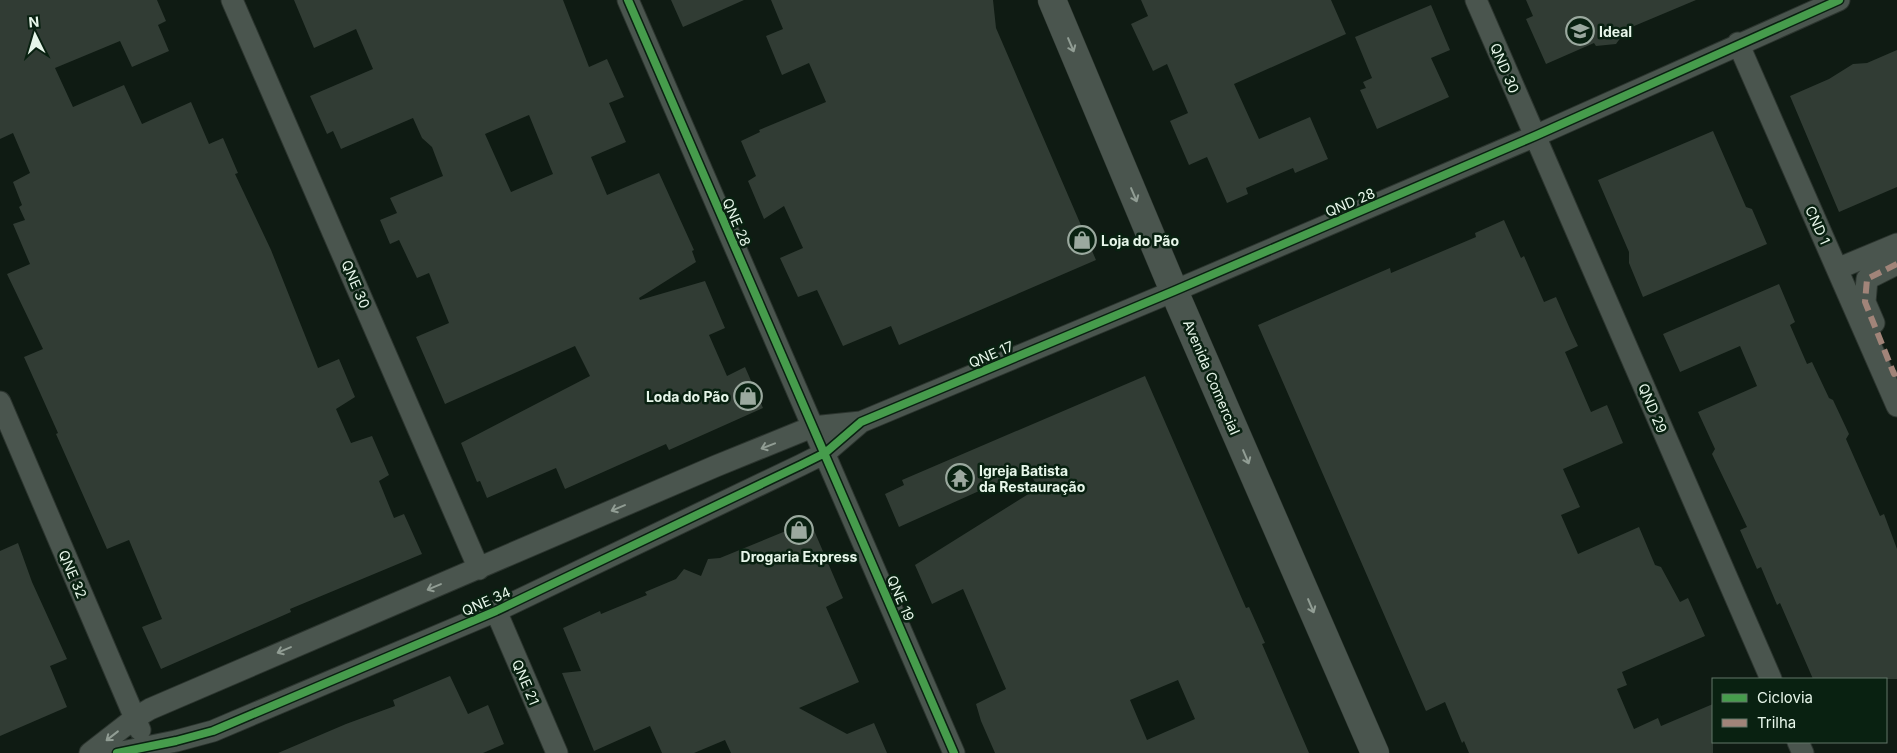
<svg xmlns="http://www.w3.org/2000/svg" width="1897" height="753" font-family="Inter,sans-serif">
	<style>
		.building { fill: #313c34; fill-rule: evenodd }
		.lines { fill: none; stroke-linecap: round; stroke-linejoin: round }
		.street-casing { stroke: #2c352f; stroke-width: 23 }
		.secondary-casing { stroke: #2c352f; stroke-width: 29 }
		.street { stroke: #4a554e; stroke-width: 21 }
		.secondary { stroke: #4a554e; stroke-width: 28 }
		.quiet { stroke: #a18479; stroke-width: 6; stroke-dasharray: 12 6; stroke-linecap: butt }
		.cycleway-casing { stroke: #092111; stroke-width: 11 }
		.cycleway { stroke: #469c4c; stroke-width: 8 }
		.oneway { stroke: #919d94 }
		.labels { text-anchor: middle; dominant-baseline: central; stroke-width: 5; stroke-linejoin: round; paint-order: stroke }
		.poi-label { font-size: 14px; font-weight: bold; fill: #e7f6ea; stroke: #092111; text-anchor: start }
		.street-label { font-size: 14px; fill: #e7f6ea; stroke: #092111 }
	</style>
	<rect width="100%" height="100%" fill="#0f1b13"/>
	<path class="building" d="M 0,0 L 157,0 L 166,21 L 158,25 L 169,51 L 132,67 L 120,41 L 55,68 L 73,107 L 124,85 L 142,124 L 191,102 L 209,144 L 223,138 L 238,173 L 235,174 L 271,250 L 318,368 L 339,359 L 355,397 L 336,409 L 351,443 L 372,436 L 389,475 L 379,481 L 394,518 L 404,514 L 422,554 L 290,609 L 291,612 L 161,669 L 142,627 L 162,619 L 129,540 L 107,549 L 56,434 L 58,433 L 24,357 L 43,349 L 7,274 L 30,264 L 13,224 L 25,220 L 19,207 L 22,205 L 13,182 L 30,173 L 13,133 L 0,139 Z
		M 294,0 L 563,0 L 589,67 L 607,59 L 624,97 L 609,103 L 626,142 L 591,157 L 607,195 L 659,173 L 694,250 L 692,251 L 696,262 L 639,298 L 640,300 L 705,281 L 725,328 L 709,335 L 727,376 L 745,367 L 763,408 L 669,450 L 666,444 L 565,489 L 556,468 L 487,498 L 480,481 L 477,482 L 461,443 L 590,376 L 575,346 L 445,404 L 416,337 L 449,323 L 429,273 L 417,278 L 399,240 L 390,244 L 380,220 L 397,213 L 390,198 L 443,176 L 432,147 L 422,138 L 413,118 L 341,149 L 333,131 L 327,134 L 310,96 L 373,69 L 356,29 L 314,48 ZM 529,115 L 553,174 L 511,192 L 485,134 Z
		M 671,0 L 744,0 L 683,27 Z
		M 771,0 L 993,0 L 996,28 L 1096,260 L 899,345 L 891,326 L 843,346 L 817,290 L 798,297 L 780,258 L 803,248 L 784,206 L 764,219 L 748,181 L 756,176 L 741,141 L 760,132 L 759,130 L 826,102 L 809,63 L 782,75 L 766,36 L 783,29 Z
		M 1141,0 L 1331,0 L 1346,34 L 1234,84 L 1259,139 L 1310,117 L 1328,159 L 1295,173 L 1293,168 L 1246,188 L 1248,194 L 1227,203 L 1207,157 L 1189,165 L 1170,121 L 1188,113 L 1167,64 L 1153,71 L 1131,24 L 1148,16 Z
		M 1526,0 L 1696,0 L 1627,29 L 1616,44 L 1596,46 L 1594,43 L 1546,64 L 1526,19 L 1533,16 Z
		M 1431,5 L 1450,50 L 1431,58 L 1449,97 L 1377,129 L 1360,90 L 1366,88 L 1363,82 L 1372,78 L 1355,37 Z
		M 1897,50 L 1897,187 L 1839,212 L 1790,96 L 1829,79 L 1853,64 L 1867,63 Z
		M 1713,131 L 1746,207 L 1752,209 L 1767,244 L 1643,297 L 1629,263 L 1629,252 L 1598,180 Z
		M 1504,220 L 1521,258 L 1524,256 L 1544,302 L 1556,297 L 1570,329 L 1578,346 L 1565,352 L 1591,412 L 1607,405 L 1623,443 L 1563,469 L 1580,507 L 1561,515 L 1578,554 L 1639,527 L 1655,565 L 1661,567 L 1680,602 L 1688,598 L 1705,636 L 1622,672 L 1627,685 L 1617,689 L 1634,729 L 1658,718 L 1661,726 L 1713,704 L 1713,753 L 1469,753 L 1464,741 L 1462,743 L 1445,702 L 1426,711 L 1258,325 L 1390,268 L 1391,273 L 1476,237 L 1475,233 Z
		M 1779,284 L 1795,322 L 1790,325 L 1807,364 L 1812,362 L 1829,398 L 1833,400 L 1849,434 L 1846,439 L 1880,516 L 1884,514 L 1897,549 L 1897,679 L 1813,679 L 1780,603 L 1777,605 L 1761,567 L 1757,569 L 1740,530 L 1747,527 L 1712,454 L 1715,449 L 1698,412 L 1757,386 L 1740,346 L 1680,372 L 1663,334 Z
		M 1145,376 L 1246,608 L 1249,607 L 1265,643 L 1262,644 L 1309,753 L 995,753 L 981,721 L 976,704 L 1006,689 L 963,589 L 932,604 L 915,565 L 1038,488 L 1028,469 L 899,527 L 885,494 L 904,485 L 902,480 ZM 1178,680 L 1195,719 L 1147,740 L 1130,700 Z
		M 810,521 L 843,598 L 826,607 L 859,682 L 799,708 L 847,734 L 874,723 L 887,753 L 731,753 L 725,740 L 694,753 L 662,753 L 650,726 L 594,751 L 562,673 L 581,671 L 563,628 L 600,611 L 601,614 L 647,595 L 645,592 L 676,579 L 684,569 L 701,576 L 708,559 L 720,558 Z
		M 18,543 L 32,582 L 67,659 L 50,666 L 67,707 L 0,736 L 0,551 Z
		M 450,676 L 468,714 L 488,705 L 504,744 L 483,753 L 278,753 L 346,724 L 395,706 L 393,700 Z"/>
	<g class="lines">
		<defs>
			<path id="street" d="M 232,0 L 479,569
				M 628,0 L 954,753
				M 1476,0 L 1771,679
				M 1738,43 L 1897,406
				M 1837,269 L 1897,244
				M 1874,323 L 1865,302 L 1867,279 L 1897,264
				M 0,402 L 140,730
				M 496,611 L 557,753
				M 1798,742 L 1803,753
				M 90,753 L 135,718 L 150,709 L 716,466 L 812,427 L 861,422
				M 117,753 L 176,741 L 213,731 L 496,611 L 801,465 L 825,453 L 861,422 L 1174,291 L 1535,136 L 1839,0"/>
			<path id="secondary" d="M 1052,0 L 1174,291 L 1375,753"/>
		</defs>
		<use href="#street" class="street-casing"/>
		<use href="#secondary" class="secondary-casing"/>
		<use href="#street" class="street"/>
		<use href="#secondary" class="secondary"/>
		<path class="quiet" d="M 1897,264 L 1867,279 L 1865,302 L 1894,374 L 1897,373"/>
		<defs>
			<path id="cycleway" d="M 628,0 L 954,753
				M 117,753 L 176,741 L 213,731 L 496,611 L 801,465 L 825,453 L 861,422 L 1174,291 L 1535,136 L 1839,0"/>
		</defs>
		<use href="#cycleway" class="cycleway-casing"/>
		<use href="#cycleway" class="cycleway"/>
	</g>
	<defs><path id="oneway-shaft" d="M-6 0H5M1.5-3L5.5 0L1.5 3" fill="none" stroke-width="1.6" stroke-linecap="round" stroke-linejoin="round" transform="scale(1.25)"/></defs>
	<g class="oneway">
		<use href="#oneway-shaft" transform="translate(1071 45) rotate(67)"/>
		<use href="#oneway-shaft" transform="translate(1134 195) rotate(67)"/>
		<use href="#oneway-shaft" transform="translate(768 446) rotate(159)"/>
		<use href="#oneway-shaft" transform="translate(1246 457) rotate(67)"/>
		<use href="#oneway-shaft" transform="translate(618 508) rotate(157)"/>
		<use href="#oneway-shaft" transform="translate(434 587) rotate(157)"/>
		<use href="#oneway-shaft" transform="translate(1311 606) rotate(67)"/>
		<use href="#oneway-shaft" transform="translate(284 650) rotate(157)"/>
		<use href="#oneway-shaft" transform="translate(112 736) rotate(142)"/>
	</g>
	<defs>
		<symbol id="school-ring" viewBox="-11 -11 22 22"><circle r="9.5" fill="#092111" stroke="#9ba99f" stroke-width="1.5"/><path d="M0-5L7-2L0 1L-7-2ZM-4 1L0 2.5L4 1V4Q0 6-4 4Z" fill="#9ba99f"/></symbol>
		<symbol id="shop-ring" viewBox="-11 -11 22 22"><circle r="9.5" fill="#092111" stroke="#9ba99f" stroke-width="1.5"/><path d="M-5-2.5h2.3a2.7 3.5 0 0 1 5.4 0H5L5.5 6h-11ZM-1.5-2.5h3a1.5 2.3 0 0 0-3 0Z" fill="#9ba99f"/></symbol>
		<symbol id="temple-ring" viewBox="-11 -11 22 22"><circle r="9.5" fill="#092111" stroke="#9ba99f" stroke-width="1.5"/><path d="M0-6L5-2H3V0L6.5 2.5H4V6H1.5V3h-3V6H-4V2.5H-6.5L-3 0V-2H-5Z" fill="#9ba99f"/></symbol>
	</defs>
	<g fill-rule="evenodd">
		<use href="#school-ring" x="1564" y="15" width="32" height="32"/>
		<use href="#shop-ring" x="1066" y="224" width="32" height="32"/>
		<use href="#shop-ring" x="732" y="380" width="32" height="32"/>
		<use href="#temple-ring" x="944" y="462" width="32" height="32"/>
		<use href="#shop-ring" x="783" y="514" width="32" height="32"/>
	</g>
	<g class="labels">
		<g class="poi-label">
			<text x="1599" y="31">Ideal</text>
			<text x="1101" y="240">Loja do Pão</text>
			<text x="729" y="396" text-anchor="end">Loda do Pão</text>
			<text x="979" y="470">Igreja Batista<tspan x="979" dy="16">da Restauração</tspan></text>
			<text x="799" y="556" text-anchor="middle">Drogaria Express</text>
		</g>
		<g class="street-label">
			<text transform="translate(1505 68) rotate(67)">QND 30</text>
			<text transform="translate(1350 202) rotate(-23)">QND 28</text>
			<text transform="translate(737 222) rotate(67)">QNE 28</text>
			<text transform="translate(1818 225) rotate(66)">CND 1</text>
			<text transform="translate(356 284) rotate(67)">QNE 30</text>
			<text transform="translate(991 354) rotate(-23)">QNE 17</text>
			<text transform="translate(1212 377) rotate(67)">Avenida Comercial</text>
			<text transform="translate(1653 408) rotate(67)">QND 29</text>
			<text transform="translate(73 574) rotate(67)">QNE 32</text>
			<text transform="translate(901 598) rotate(67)">QNE 19</text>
			<text transform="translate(486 601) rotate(-24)">QNE 34</text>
			<text transform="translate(526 682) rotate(67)">QNE 21</text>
		</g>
	</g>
	<rect x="1712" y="678" width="175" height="65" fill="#092111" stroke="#627668"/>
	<rect x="1722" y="694" width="25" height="8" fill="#469c4c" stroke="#627668"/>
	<text x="1757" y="703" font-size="15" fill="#e7f6ea">Ciclovia</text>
	<rect x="1722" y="719" width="25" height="8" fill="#a18479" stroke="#627668"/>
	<text x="1757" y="728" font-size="15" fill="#e7f6ea">Trilha</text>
	<g transform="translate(35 35) rotate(355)" stroke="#092111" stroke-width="4" paint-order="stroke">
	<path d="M0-4L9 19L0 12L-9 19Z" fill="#e7f6ea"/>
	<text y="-8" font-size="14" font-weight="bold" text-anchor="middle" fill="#e7f6ea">N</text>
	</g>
</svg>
